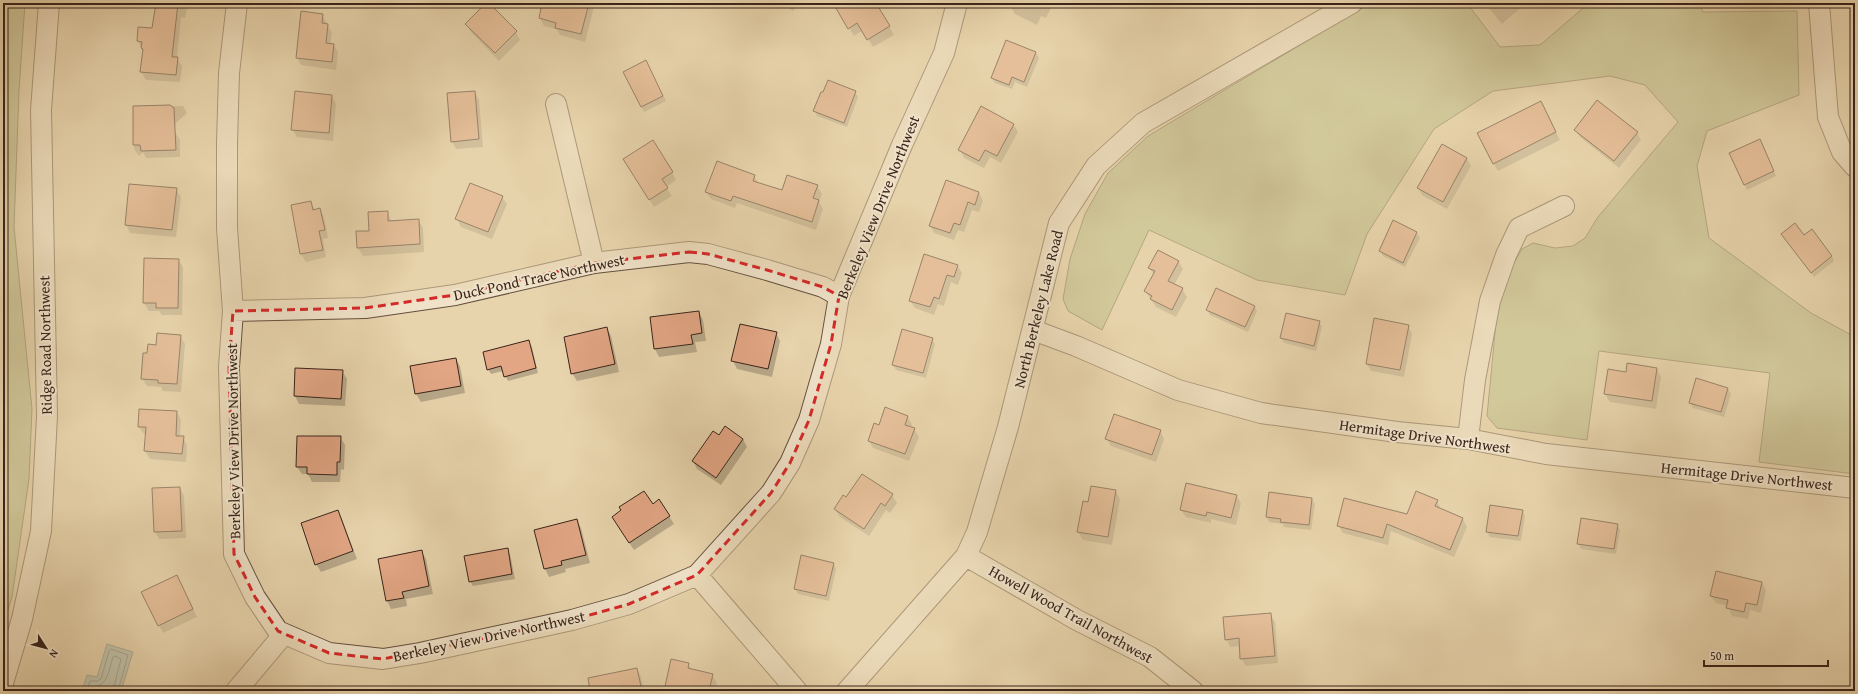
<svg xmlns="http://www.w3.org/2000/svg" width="1858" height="694" font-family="'Gentium Book Plus',serif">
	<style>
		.green { fill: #b8bc88; stroke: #797051 }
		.water { fill: #98b6b1; stroke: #727c75 }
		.shadow { fill: #0003 }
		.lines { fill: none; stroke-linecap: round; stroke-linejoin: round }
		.shore { stroke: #696d66; stroke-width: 1 }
		.building { fill: #e2a684; stroke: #3a241a }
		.minor-casing { stroke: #65503e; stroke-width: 22 }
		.minor { stroke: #efe2c9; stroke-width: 20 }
		.marked { fill: none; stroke: #d62828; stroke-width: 3; stroke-dasharray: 8 5; stroke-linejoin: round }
		.labels { text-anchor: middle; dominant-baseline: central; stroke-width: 4; stroke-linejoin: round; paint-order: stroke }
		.street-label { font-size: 15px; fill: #3a241a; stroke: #efe2c9 }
	</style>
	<rect width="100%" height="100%" fill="#e7d3ac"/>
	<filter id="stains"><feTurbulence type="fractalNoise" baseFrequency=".005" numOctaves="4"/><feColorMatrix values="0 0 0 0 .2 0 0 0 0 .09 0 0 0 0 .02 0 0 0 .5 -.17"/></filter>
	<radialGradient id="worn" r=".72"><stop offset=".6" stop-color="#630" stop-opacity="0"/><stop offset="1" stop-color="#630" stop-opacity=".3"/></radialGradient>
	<path class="green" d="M 3,3 L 25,3 L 19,90 L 14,227 L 32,409 L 29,479 L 12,597 L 3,625 Z
		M 1370,3 L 1467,3 L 1500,47 L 1540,45 L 1589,3 L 1698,3 L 1703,12 L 1797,11 L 1799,95 L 1707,131 L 1697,166 L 1709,238 L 1811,313 L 1855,337 L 1855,474 L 1759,462 L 1770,373 L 1599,351 L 1587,440 L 1497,428 L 1487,416 L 1497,312 L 1507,275 L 1522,249 L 1533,243 L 1555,248 L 1573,246 L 1585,238 L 1598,217 L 1678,122 L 1645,85 L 1610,76 L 1493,91 L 1434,129 L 1367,234 L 1345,295 L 1257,280 L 1149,230 L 1102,330 L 1068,311 L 1063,299 L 1070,259 L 1085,214 L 1108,173 L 1148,136 Z"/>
	<path class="water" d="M 107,644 L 133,652 L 121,691 L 82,691 L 87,675 L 97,677 Z"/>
	<path class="shadow" d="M 152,3 L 188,3 L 185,18 L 181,17 L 177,58 L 182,66 L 180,82 L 146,80 L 141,72 L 143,51 L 138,41 L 153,29 L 157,4 Z
		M 487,3 L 516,32 L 520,40 L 499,61 L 471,32 L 466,24 Z
		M 543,3 L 592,3 L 594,7 L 585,42 L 560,35 L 557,29 L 544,26 L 540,18 Z
		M 782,3 L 799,3 L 793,11 Z
		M 836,3 L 875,3 L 894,35 L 873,47 L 863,30 L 854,36 L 835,4 Z
		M 1012,3 L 1053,3 L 1046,18 L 1041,16 L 1037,25 L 1015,14 L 1011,7 Z
		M 1179,3 L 1190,3 L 1183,8 Z
		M 1485,3 L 1526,3 L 1502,24 Z
		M 322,15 L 332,33 L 330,45 L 334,45 L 338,53 L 336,70 L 301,65 L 297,58 Z
		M 1007,41 L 1036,53 L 1039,58 L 1027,87 L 1015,82 L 1012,89 L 995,83 L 992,78 Z
		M 648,67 L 666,101 L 644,112 L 624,72 Z
		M 475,92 L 479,100 L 483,147 L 456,149 L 452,141 Z
		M 855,92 L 858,97 L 847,127 L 817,116 L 815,111 Z
		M 332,96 L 336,104 L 333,141 L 297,137 L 292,129 Z
		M 183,106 L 187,113 L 165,133 L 175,132 L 180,140 L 180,157 L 146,158 L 143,152 L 139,156 L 134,149 L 134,107 Z
		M 1545,110 L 1560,140 L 1498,171 L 1493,163 Z
		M 1013,124 L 1018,132 L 1001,163 L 990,157 L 984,168 L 964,158 L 960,150 Z
		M 1576,130 L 1637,133 L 1641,140 L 1619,168 L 1580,137 Z
		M 1762,145 L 1776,176 L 1747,190 L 1745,185 Z
		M 1467,159 L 1471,166 L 1447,209 L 1423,196 L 1418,188 Z
		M 629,167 L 672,172 L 676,180 L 666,187 L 672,196 L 654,207 Z
		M 754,176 L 759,184 L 782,192 L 817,186 L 822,194 L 819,202 L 823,209 L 816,230 L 737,203 L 735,208 L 711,199 L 706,192 Z
		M 947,181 L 979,193 L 983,201 L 979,212 L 972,210 L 964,232 L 958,230 L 954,240 L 934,233 L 930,225 Z
		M 176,189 L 181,197 L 176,237 L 130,233 L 126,225 Z
		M 502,197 L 507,204 L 492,239 L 461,227 L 457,219 Z
		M 310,202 L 315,210 L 320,209 L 324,217 L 328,238 L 323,239 L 326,257 L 306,262 L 301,254 L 292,205 Z
		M 387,212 L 392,222 L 418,220 L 423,228 L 424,252 L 363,256 L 358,248 L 357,232 L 370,231 Z
		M 1417,233 L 1420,238 L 1405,267 L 1383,256 L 1380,251 Z
		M 1804,237 L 1832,256 L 1834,261 L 1814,277 L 1785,239 Z
		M 178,260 L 183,267 L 182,315 L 162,315 L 159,311 L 149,311 L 144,303 Z
		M 1178,261 L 1183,269 L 1174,285 L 1182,289 L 1187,297 L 1176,317 L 1156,307 L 1145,291 L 1154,275 L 1149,268 Z
		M 957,265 L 962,273 L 958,285 L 951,282 L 944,306 L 938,304 L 934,315 L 915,308 L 910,301 Z
		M 1254,306 L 1257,311 L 1248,332 L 1210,315 L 1207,310 Z
		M 699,312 L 703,320 L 706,341 L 695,342 L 697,352 L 659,357 L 655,349 L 651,318 Z
		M 1319,322 L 1322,327 L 1316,351 L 1284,343 L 1281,338 Z
		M 1408,326 L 1412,334 L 1404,377 L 1371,371 L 1367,364 Z
		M 607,328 L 611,336 L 619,372 L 577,381 L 572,373 Z
		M 776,333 L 780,341 L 772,377 L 737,369 L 733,361 Z
		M 180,336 L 185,344 L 181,392 L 163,391 L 161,387 L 147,386 L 142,378 L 148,354 L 157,346 Z
		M 932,339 L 935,344 L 926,378 L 896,370 L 893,365 Z
		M 529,342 L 532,347 L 538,373 L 508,381 L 503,371 L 491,374 L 488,369 Z
		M 456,359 L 460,366 L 465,393 L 421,402 L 416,394 L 411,367 Z
		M 296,369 L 342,371 L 347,379 L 345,406 L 299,404 L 295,396 Z
		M 1657,369 L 1661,377 L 1656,409 L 1610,402 L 1605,394 L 1627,373 Z
		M 1728,389 L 1731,394 L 1724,417 L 1693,408 L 1690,403 Z
		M 177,412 L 181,420 L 180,437 L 183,437 L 187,445 L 186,462 L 150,459 L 145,451 L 146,434 L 144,434 L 139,427 Z
		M 907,416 L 912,424 L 910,428 L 914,429 L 919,437 L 909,461 L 873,448 L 869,441 L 879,427 Z
		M 1160,431 L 1164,439 L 1156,462 L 1111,446 L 1106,438 Z
		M 719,436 L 743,439 L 747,447 L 721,485 L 697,469 L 693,461 Z
		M 340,437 L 345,445 L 344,470 L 341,469 L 340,482 L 312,482 L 308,474 L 302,474 L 297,467 Z
		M 180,488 L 184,496 L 186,538 L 159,539 L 155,532 Z
		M 1116,491 L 1120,499 L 1112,545 L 1083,540 L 1078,532 Z
		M 892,495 L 897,503 L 890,513 L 886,510 L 869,536 L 840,517 L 835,509 L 847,498 Z
		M 1236,495 L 1241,503 L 1236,525 L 1211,519 L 1211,523 L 1186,517 L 1181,510 Z
		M 1312,499 L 1315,504 L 1311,530 L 1284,527 L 1283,524 L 1269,522 L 1267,517 Z
		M 1437,500 L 1441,510 L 1463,519 L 1467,527 L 1454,557 L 1391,531 L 1388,545 L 1343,533 L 1338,525 L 1408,515 Z
		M 653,505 L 669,516 L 674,524 L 634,550 L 617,525 Z
		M 338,511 L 342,519 L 357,559 L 321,572 L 316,564 Z
		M 1522,511 L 1525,516 L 1521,541 L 1490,537 L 1487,532 Z
		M 577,520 L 581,528 L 590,563 L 565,569 L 566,572 L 549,577 L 545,569 L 535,531 Z
		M 1617,524 L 1620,530 L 1616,554 L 1581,549 L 1578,543 Z
		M 507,549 L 510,554 L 515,579 L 473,586 L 470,581 Z
		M 422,552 L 426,559 L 433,594 L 406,599 L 407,606 L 391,609 L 387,601 Z
		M 833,563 L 836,569 L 829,601 L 798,594 L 795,589 Z
		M 1762,582 L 1766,590 L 1761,613 L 1750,610 L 1748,619 L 1732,616 L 1728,606 L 1716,603 L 1711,596 Z
		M 181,584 L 197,617 L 163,633 L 159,625 Z
		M 1270,614 L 1275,622 L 1278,663 L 1246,666 L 1241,658 L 1240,646 L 1230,647 L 1226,639 Z
		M 688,664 L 692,670 L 712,675 L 717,683 L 715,691 L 665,691 Z
		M 637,669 L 641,677 L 644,691 L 591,691 Z
		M 552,686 L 555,691 L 527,691 Z
		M 926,688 L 928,691 L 920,691 Z"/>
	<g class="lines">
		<path class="shore" d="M 87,691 L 90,681 L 97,681 L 101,679 L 109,651 L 111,649 L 128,655 L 118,691
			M 92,691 L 94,687 C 108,685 109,669 113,657 L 115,656 L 121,659 L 113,691"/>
	</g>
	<path class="building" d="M 156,3 L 178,3 L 172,57 L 178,57 L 176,75 L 140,72 L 143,49 L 141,48 L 142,42 L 137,41 L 138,27 L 152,28 Z
		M 486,3 L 489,3 L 517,31 L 495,53 L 465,24 Z
		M 542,3 L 589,3 L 581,34 L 555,28 L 556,23 L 539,18 Z
		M 833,3 L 876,3 L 890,26 L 867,40 L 857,23 L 848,29 Z
		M 301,11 L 323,14 L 322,23 L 328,24 L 326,43 L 334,44 L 332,62 L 296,58 Z
		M 1006,40 L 1036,52 L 1024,82 L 1012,77 L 1009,85 L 991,78 Z
		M 646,60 L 663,96 L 641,107 L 623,72 Z
		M 828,80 L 856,91 L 844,123 L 813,111 L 821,92 L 823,92 Z
		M 295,91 L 332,95 L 329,133 L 291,130 Z
		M 475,91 L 479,139 L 451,142 L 447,93 Z
		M 1597,100 L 1638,132 L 1614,161 L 1574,130 Z
		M 1541,101 L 1556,132 L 1493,164 L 1477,133 Z
		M 170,105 L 174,108 L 176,150 L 141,151 L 140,145 L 133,145 L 133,106 Z
		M 981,106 L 1014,124 L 997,156 L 985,150 L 979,161 L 958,150 Z
		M 1760,139 L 1774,171 L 1744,185 L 1729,153 Z
		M 653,140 L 673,172 L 662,179 L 668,188 L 649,200 L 623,159 Z
		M 1442,144 L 1467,158 L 1443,202 L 1417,188 Z
		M 717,161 L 755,175 L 753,181 L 782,190 L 787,175 L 818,185 L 813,198 L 819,200 L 812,222 L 733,196 L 731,201 L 705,192 Z
		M 946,180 L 979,192 L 975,205 L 968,202 L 960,225 L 954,223 L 950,233 L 929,226 Z
		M 470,183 L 503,196 L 488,232 L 455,219 Z
		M 129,184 L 177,188 L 172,230 L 125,225 Z
		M 311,201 L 313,210 L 320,208 L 325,230 L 319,231 L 323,250 L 300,254 L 291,205 Z
		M 388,211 L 388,221 L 419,219 L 420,244 L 357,248 L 356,231 L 369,231 L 368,212 Z
		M 1393,220 L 1417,232 L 1403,263 L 1379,251 Z
		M 1795,223 L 1804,235 L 1812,229 L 1832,256 L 1811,273 L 1781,234 Z
		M 1158,250 L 1179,261 L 1168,281 L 1183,288 L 1172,310 L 1150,299 L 1152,296 L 1144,291 L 1155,271 L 1148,268 Z
		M 924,254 L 958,265 L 954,277 L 947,275 L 939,299 L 934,297 L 930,307 L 909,301 Z
		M 144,258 L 179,259 L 178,308 L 156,308 L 156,303 L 143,303 Z
		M 1216,288 L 1255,306 L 1245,327 L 1206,310 Z
		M 699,311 L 702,333 L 691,335 L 693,344 L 654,349 L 650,317 Z
		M 1286,313 L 1320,321 L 1314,346 L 1280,338 Z
		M 1374,318 L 1409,325 L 1400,370 L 1366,364 Z
		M 740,324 L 777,332 L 768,369 L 731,361 Z
		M 607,327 L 615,364 L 571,374 L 564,337 Z
		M 902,329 L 933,338 L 923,373 L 892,365 Z
		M 157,333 L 181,335 L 177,384 L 158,383 L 158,380 L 141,379 L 143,353 L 147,353 L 148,344 L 156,345 Z
		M 529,340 L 536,368 L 504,377 L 501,366 L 487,370 L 483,352 Z
		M 456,358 L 461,386 L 415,394 L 410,366 Z
		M 1627,363 L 1657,368 L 1652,401 L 1604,394 L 1608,369 L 1626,372 Z
		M 295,368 L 343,370 L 341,399 L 294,396 Z
		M 1696,378 L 1728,388 L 1721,412 L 1689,403 Z
		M 885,407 L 908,416 L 905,425 L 915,428 L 905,454 L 868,441 L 874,423 L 879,425 Z
		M 139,409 L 177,411 L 176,436 L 184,436 L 182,454 L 144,451 L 146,427 L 138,427 Z
		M 1114,414 L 1161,430 L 1152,455 L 1105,439 Z
		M 725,426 L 743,439 L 716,478 L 692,461 L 713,431 L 719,435 Z
		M 297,436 L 341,436 L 340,462 L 337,462 L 337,475 L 307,474 L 307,467 L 296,467 Z
		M 862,474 L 893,494 L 885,506 L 881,503 L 864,529 L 834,509 L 843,495 L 846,497 Z
		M 1186,483 L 1237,495 L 1231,518 L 1207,512 L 1206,516 L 1180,510 Z
		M 1091,486 L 1116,490 L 1108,537 L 1077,532 L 1083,501 L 1088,502 Z
		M 180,487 L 182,531 L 154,532 L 152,488 Z
		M 644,491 L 653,504 L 659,499 L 670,516 L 629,543 L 612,517 L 621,510 L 619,507 Z
		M 1416,491 L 1438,500 L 1435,506 L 1463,518 L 1450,550 L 1387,524 L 1383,538 L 1337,526 L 1344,498 L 1407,514 Z
		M 1269,492 L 1312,498 L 1309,525 L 1280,522 L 1281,519 L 1266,517 Z
		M 1490,505 L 1523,510 L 1518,536 L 1486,532 Z
		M 338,510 L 353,551 L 315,565 L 301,523 Z
		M 1581,518 L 1618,524 L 1614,549 L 1577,544 Z
		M 577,519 L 586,555 L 561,561 L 562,565 L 544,569 L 534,530 Z
		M 508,548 L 512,574 L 469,582 L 464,556 Z
		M 422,550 L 429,586 L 402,592 L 404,598 L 386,601 L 378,559 Z
		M 801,555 L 834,563 L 826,596 L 794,589 Z
		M 1716,571 L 1762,582 L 1757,605 L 1746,603 L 1744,612 L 1726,608 L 1728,600 L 1710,596 Z
		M 177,575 L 193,609 L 158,626 L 141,592 Z
		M 1271,613 L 1275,656 L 1240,659 L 1239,638 L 1225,640 L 1223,617 Z
		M 671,659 L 689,663 L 688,668 L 713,674 L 709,691 L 664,691 Z
		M 637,668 L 642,691 L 590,691 L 588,678 Z"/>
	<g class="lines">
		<defs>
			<path id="minor" d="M 237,3 L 229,73 L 227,143 L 227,228 L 233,311 L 229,367 L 234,554 L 255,597 L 278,631 L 329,653 L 383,659 L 420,653 L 572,620 L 629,604 L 697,575 L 771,493 L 790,463 L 809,420 L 831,344 L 839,296 L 902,145 L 944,53 L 957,3
				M 1819,3 L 1828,117 L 1842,152 L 1855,167
				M 556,104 L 594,263
				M 233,311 L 365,308 L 455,295 L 594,263 L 689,252 L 708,254 L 767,270 L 823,287 L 839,296
				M 1033,330 L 1076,346 L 1178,390 L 1261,413 L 1397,432 L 1468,439 L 1546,454 L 1855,488
				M 1468,439 L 1475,380 L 1490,301 L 1506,255 L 1519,228 L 1564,206
				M 966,556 L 1077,620 L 1150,657 L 1193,691
				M 697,575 L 797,691
				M 3,683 L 22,619 L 41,531 L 47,416 L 41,110 L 49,3
				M 236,691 L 284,634
				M 847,691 L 966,556 L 977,532 L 1008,427 L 1059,223 L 1096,166 L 1143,123 L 1352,3"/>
		</defs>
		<use href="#minor" class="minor-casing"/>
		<use href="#minor" class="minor"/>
	</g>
	<path d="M0 0H1858V694H0ZM 689,252 L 708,254 L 767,270 L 823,287 L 839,296 L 831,344 L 809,420 L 790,463 L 771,493 L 697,575 L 629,604 L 572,620 L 383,659 L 329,653 L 278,631 L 255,597 L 234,554 L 229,367 L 233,311 L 365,308 L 455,295 L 594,263 Z" fill="#e7d3ac" fill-opacity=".55" fill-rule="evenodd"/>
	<path class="marked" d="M 689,252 L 708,254 L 767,270 L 823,287 L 839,296 L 831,344 L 809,420 L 790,463 L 771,493 L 697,575 L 629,604 L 572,620 L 383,659 L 329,653 L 278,631 L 255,597 L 234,554 L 229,367 L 233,311 L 365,308 L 455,295 L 594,263 Z"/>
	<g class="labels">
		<g class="street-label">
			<text transform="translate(878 207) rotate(-68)">Berkeley View Drive Northwest</text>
			<text transform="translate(539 277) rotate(-12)">Duck Pond Trace Northwest</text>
			<text transform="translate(1038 309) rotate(-76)">North Berkeley Lake Road</text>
			<text transform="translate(45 345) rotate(-91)">Ridge Road Northwest</text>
			<text transform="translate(1425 436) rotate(8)">Hermitage Drive Northwest</text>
			<text transform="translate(233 441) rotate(-91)">Berkeley View Drive Northwest</text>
			<text transform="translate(1747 476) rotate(6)">Hermitage Drive Northwest</text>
			<text transform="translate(1071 614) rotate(29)">Howell Wood Trail Northwest</text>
			<text transform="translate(489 636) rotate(-12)">Berkeley View Drive Northwest</text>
		</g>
	</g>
	<rect width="1858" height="694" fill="none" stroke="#e7d3ac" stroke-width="16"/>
	<rect x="4" y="4" width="1850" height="686" fill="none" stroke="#3a241a" stroke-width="2"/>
	<rect x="8" y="8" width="1842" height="678" fill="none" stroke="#3a241a"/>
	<g transform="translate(46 648) rotate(126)" stroke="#efe2c9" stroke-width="3" paint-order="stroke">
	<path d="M0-3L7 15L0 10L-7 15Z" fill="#3a241a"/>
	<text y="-6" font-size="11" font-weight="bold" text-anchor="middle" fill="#3a241a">N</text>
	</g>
	<path d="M1704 660v6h124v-6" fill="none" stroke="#3a241a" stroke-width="2"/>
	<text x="1710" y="660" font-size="12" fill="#3a241a" stroke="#efe2c9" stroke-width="3" paint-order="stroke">50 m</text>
	<rect width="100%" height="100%" filter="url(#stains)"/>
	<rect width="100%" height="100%" fill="url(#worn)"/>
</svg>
